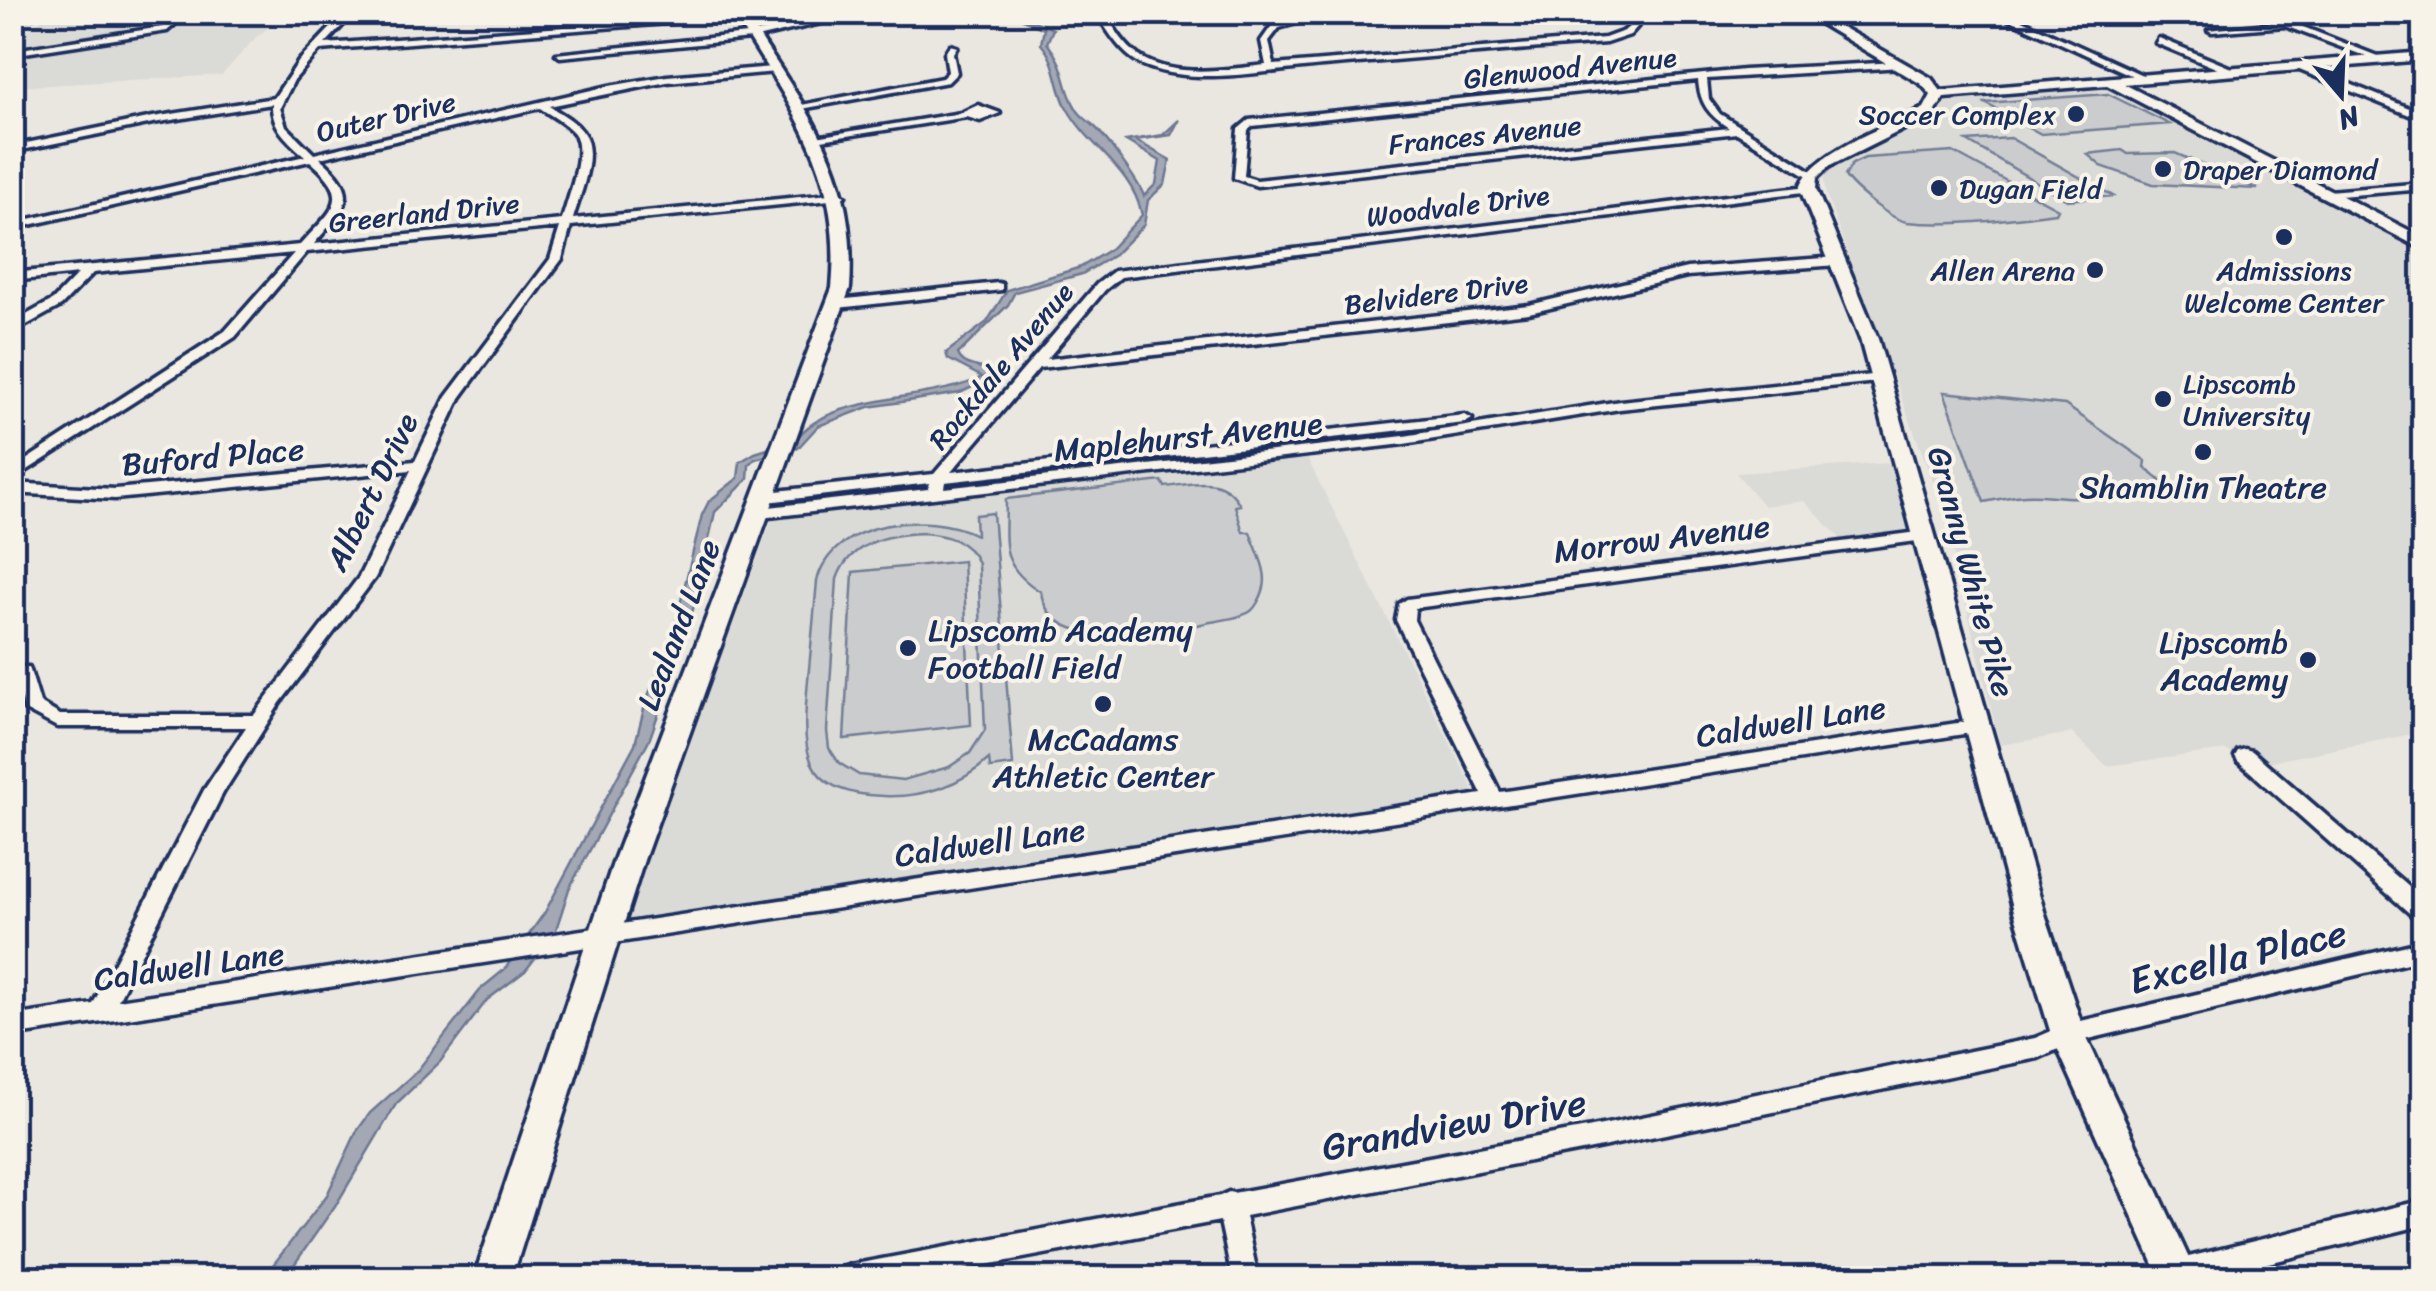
<svg xmlns="http://www.w3.org/2000/svg" width="2436" height="1291" font-family="Sriracha,sans-serif">
	<style>
		.built { fill: #dadad6 }
		.green { fill: #cbcccd; stroke: #737e96; stroke-width: 2.5; fill-rule: evenodd }
		.water { fill: #a3a8b4; stroke: #6d7892; stroke-width: 2.5 }
		.lines { fill: none; stroke-linecap: round; stroke-linejoin: round }
		.street-casing { stroke: #1b2f5e; stroke-width: 7 }
		.secondary-casing { stroke: #1b2f5e; stroke-width: 7 }
		.street { fill: #f7f3e8; fill-rule: evenodd }
		.secondary { fill: #f7f3e8; fill-rule: evenodd }
		.poi-dot { fill: #1b2f5e; stroke: #f7f3e8; stroke-width: 4 }
		.labels { text-anchor: middle; dominant-baseline: central; stroke-width: 8; stroke-linejoin: round; paint-order: stroke }
		.far-street-label { font-size: 28px; fill: #1b2f5e; stroke: #f7f3e8 }
		.far-poi-label { font-size: 28px; fill: #1b2f5e; stroke: #f7f3e8; text-anchor: start }
		.street-label { font-size: 32px; fill: #1b2f5e; stroke: #f7f3e8 }
		.poi-label { font-size: 32px; fill: #1b2f5e; stroke: #f7f3e8 }
		.near-street-label { font-size: 38px; fill: #1b2f5e; stroke: #f7f3e8 }
	</style>
	<rect width="100%" height="100%" fill="#eae7e0"/>
	<filter id="ink" filterUnits="userSpaceOnUse"><feTurbulence type="fractalNoise" baseFrequency=".01" numOctaves="2"/><feDisplacementMap in="SourceGraphic" scale="20" xChannelSelector="R" yChannelSelector="G"/><feConvolveMatrix kernelMatrix="1 2 1 2 8 2 1 2 1" color-interpolation-filters="sRGB"/></filter>
	<g filter="url(#ink)">
		<path class="built" d="M 64,12 L 288,13 L 256,37 L 222,75 L 13,87 L 13,40 L 48,15 Z
			M 2106,86 L 2423,248 L 2423,732 L 2248,766 L 2226,750 L 2107,766 L 2072,733 L 2000,745 L 1942,506 L 1826,195 L 1823,173 L 1950,99 Z
			M 1306,456 L 1475,793 L 622,926 L 773,516 Z
			M 1890,463 L 1915,532 L 1845,543 L 1804,501 L 1764,506 L 1736,473 Z"/>
		<path class="green" d="M 2108,94 L 2169,124 L 2041,134 L 1985,103 Z
			M 2010,138 L 2113,196 L 2067,200 L 1967,141 Z
			M 2122,150 L 2128,154 L 2175,153 L 2258,189 L 2153,184 L 2101,166 L 2087,154 Z
			M 1953,152 L 2058,209 L 2056,213 C 2009,219 1955,227 1907,222 C 1892,220 1853,189 1845,176 L 1852,164 L 1865,158 Z
			M 1944,392 L 2065,405 L 2146,461 L 2145,468 L 2175,492 L 2131,495 L 2109,486 C 2083,507 2054,492 2024,495 C 2011,496 1997,500 1984,502 Z
			M 1162,481 L 1165,487 C 1194,484 1223,473 1240,505 L 1235,506 L 1243,532 L 1250,532 C 1256,550 1270,573 1263,591 C 1261,597 1256,607 1251,611 C 1239,619 1219,620 1206,623 C 1164,633 1050,655 1041,592 C 998,565 1006,545 1006,499 Z
			M 993,513 L 1013,765 L 990,768 L 989,759 C 961,785 922,798 884,796 C 798,794 802,747 808,680 C 811,647 814,614 817,581 C 832,519 929,511 976,535 L 975,515 ZM 923,533 C 946,535 968,540 978,563 L 985,730 L 970,753 L 949,767 L 903,780 L 859,775 L 839,763 L 829,748 L 827,731 L 837,579 C 849,543 889,534 923,533 Z
			M 963,561 L 971,725 L 844,739 L 853,572 Z"/>
		<path class="water" d="M 1039,13 L 1027,18 L 1053,29 L 1047,43 C 1068,69 1061,83 1076,108 C 1080,116 1086,119 1093,125 C 1105,136 1139,182 1144,196 L 1156,184 L 1160,161 L 1126,141 L 1163,135 L 1179,120 L 1171,135 L 1135,140 L 1170,160 L 1165,184 L 1148,200 L 1144,225 L 1114,255 L 1082,274 L 1015,292 L 1008,305 L 958,354 C 964,369 981,364 992,373 L 991,378 L 960,393 L 869,407 L 818,426 L 798,448 L 755,459 L 749,465 L 748,479 L 715,512 L 691,618 L 650,738 L 569,889 L 555,933 L 525,971 L 487,1000 L 440,1062 L 396,1104 L 339,1200 L 285,1278 L 263,1278 L 327,1195 L 357,1131 L 370,1113 L 417,1071 L 482,988 L 504,970 L 545,912 L 635,744 L 646,701 L 672,637 L 702,515 L 709,501 L 738,478 L 740,462 L 755,453 L 796,440 C 827,393 934,402 982,377 L 948,359 L 946,353 L 987,322 L 1007,290 L 1081,267 L 1109,250 L 1142,215 C 1132,168 1089,148 1067,108 C 1055,86 1058,63 1041,44 L 1044,29 L 1021,18 Z"/>
		<g class="lines">
			<defs>
				<path id="street" d="M 31,12 L 61,12 L 12,19 L 12,15 Z
					M 163,12 L 171,12 L 174,25 L 167,31 L 12,55 L 14,50 L 162,27 L 166,24 Z
					M 346,12 L 355,12 L 325,44 L 578,26 L 590,20 L 581,12 L 591,12 L 598,18 L 598,22 L 592,25 L 741,15 L 745,17 L 320,50 L 294,80 L 280,108 L 286,126 L 314,154 L 609,86 L 667,76 L 773,67 L 776,72 L 667,82 L 549,106 C 560,113 574,120 582,131 C 599,153 580,194 573,219 L 840,193 L 845,196 L 840,199 L 571,226 L 562,259 L 460,398 L 375,578 L 280,703 L 223,793 L 118,1000 L 1482,794 L 1396,620 L 1399,604 L 1407,599 L 1926,531 L 1932,533 L 1934,536 L 1932,539 L 1415,608 L 1414,620 L 1500,792 L 1977,720 L 1984,721 L 1986,726 L 1984,731 L 1977,732 L 12,1036 L 12,1016 L 93,1004 L 204,790 L 246,727 L 57,727 L 25,710 L 14,671 L 17,667 L 29,667 L 40,703 L 60,715 L 254,715 L 359,577 L 411,470 L 115,499 L 12,493 L 12,483 L 115,489 L 415,461 L 446,397 L 550,259 L 560,227 L 307,252 L 235,337 L 12,480 L 12,469 L 225,331 L 294,253 L 93,273 L 61,306 L 12,333 L 12,323 L 53,300 L 78,274 L 12,281 L 12,273 L 300,245 C 332,209 355,199 310,161 L 12,229 L 12,223 L 305,156 C 288,141 271,127 272,104 L 153,123 L 12,152 L 12,146 L 153,117 L 274,98 L 299,61 ZM 540,108 C 550,115 565,123 573,132 C 588,149 567,200 562,220 L 314,244 C 345,207 364,196 320,158 Z
					M 849,12 L 868,12 L 752,39 L 560,57 L 556,54 L 747,34 Z
					M 1104,12 C 1114,28 1124,45 1139,56 C 1173,79 1228,69 1266,65 L 1261,41 L 1273,24 L 1281,22 L 1256,12 L 1269,12 L 1290,20 L 1350,12 L 1386,12 L 1304,21 L 1279,28 L 1269,41 L 1274,65 L 1605,38 L 1624,31 L 1630,26 L 1624,12 L 1632,12 L 1638,26 L 1630,35 L 1606,43 C 1512,50 1417,58 1323,66 C 1272,70 1197,86 1148,67 C 1123,58 1110,34 1096,13 Z
					M 1992,12 L 2004,12 L 2151,79 L 2144,81 Z
					M 2252,12 L 2265,12 L 2385,59 L 2378,61 L 2285,26 L 2212,32 L 2208,30 L 2277,23 Z
					M 2159,38 L 2236,70 L 2237,72 L 2230,74 L 2156,43 Z
					M 950,45 L 957,47 L 953,53 L 957,73 L 948,82 L 796,110 L 791,107 L 942,78 L 948,72 L 945,53 Z
					M 1899,62 L 1902,67 L 1707,79 L 1709,99 L 1720,114 L 1815,173 L 1815,177 L 1811,178 L 1737,133 L 1257,186 L 1234,178 L 1238,129 L 1249,120 L 1744,70 ZM 1698,80 C 1700,104 1709,115 1729,128 L 1257,180 L 1244,176 L 1248,130 L 1252,126 Z
					M 2297,65 L 2303,65 L 2424,114 L 2424,121 L 2297,69 Z
					M 978,105 L 1000,113 L 980,121 L 967,117 L 815,141 L 810,138 L 961,113 Z
					M 2424,183 L 2424,189 L 2328,197 L 2323,194 L 2328,191 Z
					M 1808,186 L 1812,187 L 1812,191 L 1121,277 L 1105,290 L 1047,359 L 1529,305 L 1687,268 L 1838,257 L 1844,261 L 1838,265 L 1687,276 L 1529,313 L 1039,368 L 951,472 L 1465,415 L 1472,419 L 1465,423 L 945,482 L 944,488 L 1404,436 L 1620,401 L 1881,374 L 1886,375 L 1886,381 L 1620,409 L 1404,444 L 760,518 L 752,513 L 760,508 L 928,489 L 930,483 L 767,502 L 759,497 L 767,492 L 934,474 L 1097,284 L 1114,271 Z
					M 998,283 L 1002,284 L 1002,290 L 837,308 L 831,304 L 837,300 Z
					M 2245,749 L 2252,751 L 2424,900 L 2424,921 L 2416,919 L 2238,761 L 2235,756 L 2238,751 Z
					M 2424,941 L 2424,959 L 2072,1043 L 2038,1058 L 1587,1150 L 1245,1216 L 1258,1278 L 1232,1278 L 1220,1221 L 917,1278 L 836,1278 L 840,1269 L 850,1265 L 1220,1196 L 1229,1192 L 1233,1193 L 1587,1128 L 2035,1038 L 2068,1024 Z
					M 2424,1200 L 2424,1225 L 2207,1278 L 2165,1278 L 2163,1273 L 2166,1264 L 2176,1260 Z"/>
				<path id="secondary" d="M 733,12 L 744,12 C 805,110 858,166 850,288 L 644,860 L 512,1278 L 474,1278 L 614,860 L 832,288 C 843,169 791,109 733,12 Z
					M 1801,12 L 1815,12 L 1931,78 L 1941,91 L 2424,52 L 2424,60 L 2124,84 L 2424,238 L 2424,250 L 2107,85 L 1944,98 L 1934,114 L 1828,167 L 1817,178 L 1816,189 L 1878,339 L 2044,911 L 2085,1034 L 2198,1278 L 2160,1278 L 2051,1034 L 2014,911 L 1860,339 L 1800,189 C 1807,154 1892,124 1924,108 L 1931,95 L 1921,84 Z"/>
			</defs>
			<use href="#street" class="street-casing"/>
			<use href="#secondary" class="secondary-casing"/>
			<use href="#street" class="street"/>
			<use href="#secondary" class="secondary"/>
		</g>
	</g>
	<g class="poi-dot">
		<circle cx="2076" cy="114" r="10"/>
		<circle cx="2163" cy="169" r="10"/>
		<circle cx="1939" cy="188" r="10"/>
		<circle cx="2284" cy="237" r="10"/>
		<circle cx="2095" cy="270" r="10"/>
		<circle cx="2163" cy="399" r="10"/>
		<circle cx="2203" cy="452" r="10"/>
		<circle cx="908" cy="648" r="10"/>
		<circle cx="2308" cy="660" r="10"/>
		<circle cx="1103" cy="704" r="10"/>
	</g>
	<g class="labels">
		<g class="far-street-label">
			<text transform="translate(1570 68) rotate(-6)">Glenwood Avenue</text>
			<text transform="translate(386 117) rotate(-13)">Outer Drive</text>
			<text transform="translate(1485 135) rotate(-6)">Frances Avenue</text>
			<text transform="translate(1458 206) rotate(-7)">Woodvale Drive</text>
			<text transform="translate(424 213) rotate(-6)">Greerland Drive</text>
			<text transform="translate(1436 294) rotate(-7)">Belvidere Drive</text>
			<text transform="translate(1001 366) rotate(-50)">Rockdale Avenue</text>
		</g>
		<g class="far-poi-label">
			<text x="2056" y="114" text-anchor="end">Soccer Complex</text>
			<text x="2183" y="169">Draper Diamond</text>
			<text x="1959" y="188">Dugan Field</text>
			<text x="2075" y="270" text-anchor="end">Allen Arena</text>
			<text x="2284" y="270" text-anchor="middle">Admissions<tspan x="2284" dy="32">Welcome Center</tspan></text>
			<text x="2183" y="383">Lipscomb<tspan x="2183" dy="32">University</tspan></text>
		</g>
		<g class="street-label">
			<text transform="translate(1188 437) rotate(-6)">Maplehurst Avenue</text>
			<text transform="translate(213 457) rotate(-5)">Buford Place</text>
			<text transform="translate(372 492) rotate(-64)">Albert Drive</text>
			<text transform="translate(1662 539) rotate(-7)">Morrow Avenue</text>
			<text transform="translate(1971 572) rotate(75)">Granny White Pike</text>
			<text transform="translate(679 625) rotate(-69)">Lealand Lane</text>
			<text transform="translate(1791 722) rotate(-9)">Caldwell Lane</text>
			<text transform="translate(990 843) rotate(-8)">Caldwell Lane</text>
			<text transform="translate(189 967) rotate(-8)">Caldwell Lane</text>
		</g>
		<g class="poi-label">
			<text x="2203" y="487">Shamblin Theatre</text>
			<text x="928" y="630" text-anchor="start">Lipscomb Academy<tspan x="928" dy="37">Football Field</tspan></text>
			<text x="2288" y="642" text-anchor="end">Lipscomb<tspan x="2288" dy="37">Academy</tspan></text>
			<text x="1103" y="739">McCadams<tspan x="1103" dy="37">Athletic Center</tspan></text>
		</g>
		<g class="near-street-label">
			<text transform="translate(2238 957) rotate(-13)">Excella Place</text>
			<text transform="translate(1454 1125) rotate(-10)">Grandview Drive</text>
		</g>
	</g>
	<rect width="2436" height="1291" fill="none" stroke="#f7f3e8" stroke-width="50"/>
	<rect x="25" y="25" width="2386" height="1241" fill="none" stroke="#1b2f5e" stroke-width="4" filter="url(#ink)"/>
	<g transform="translate(2341 95) rotate(161)" stroke="#f7f3e8" stroke-width="8" paint-order="stroke">
	<path d="M0-8L18 38L0 25L-18 38Z" fill="#1b2f5e"/>
	<text y="-15" font-size="28" font-weight="bold" text-anchor="middle" fill="#1b2f5e">N</text>
	</g>
</svg>
